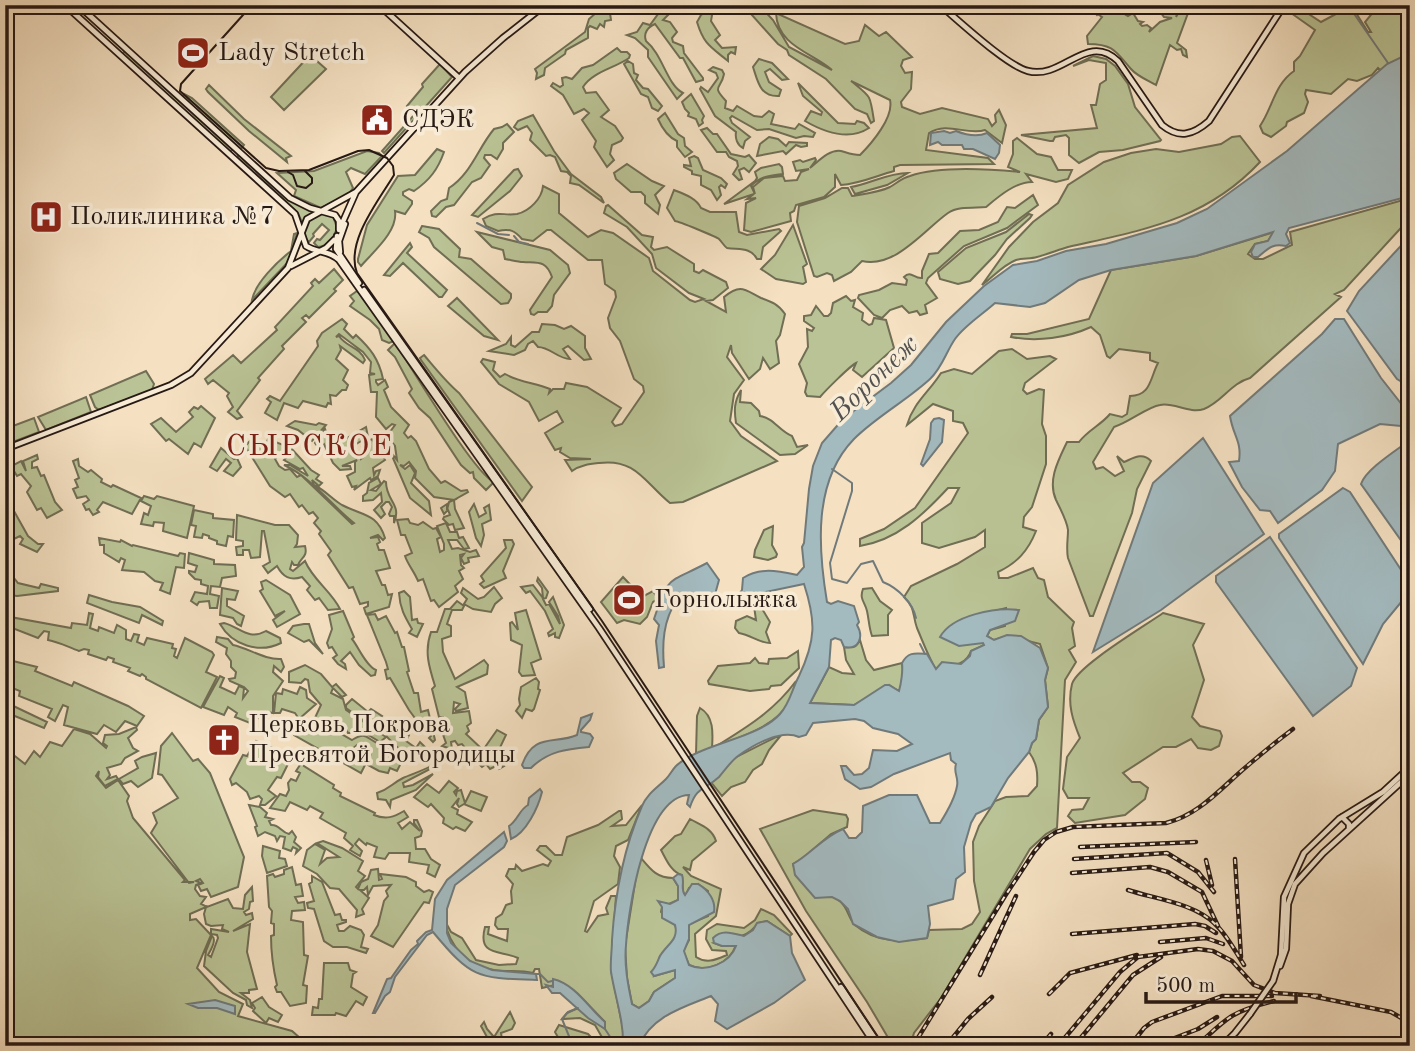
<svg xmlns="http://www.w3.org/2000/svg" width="1415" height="1051" font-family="'Old Standard TT',serif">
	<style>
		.green { fill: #bac395; stroke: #706e54; stroke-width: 2; fill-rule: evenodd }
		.water { fill: #a3babf; stroke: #717a7b; stroke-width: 2 }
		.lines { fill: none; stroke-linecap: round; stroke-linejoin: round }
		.stream { stroke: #717a7b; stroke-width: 2 }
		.secondary-casing { stroke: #271914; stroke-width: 8 }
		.secondary { stroke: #f8ecd7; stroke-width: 4.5 }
		.tram { stroke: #271914; stroke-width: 2 }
		.rail-casing { stroke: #271914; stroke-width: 4.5 }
		.rail { stroke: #f8ecd7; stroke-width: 2; stroke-dasharray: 5; stroke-linecap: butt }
		.secondary-bridge-casing { stroke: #271914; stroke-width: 8; stroke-linecap: butt }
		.secondary-bridge { stroke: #f8ecd7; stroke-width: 4.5 }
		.labels { text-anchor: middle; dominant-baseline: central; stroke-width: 7; stroke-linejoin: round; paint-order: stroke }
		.poi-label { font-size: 26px; fill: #271914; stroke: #f8ecd7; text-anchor: start }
		.water-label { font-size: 28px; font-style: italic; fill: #525150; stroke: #f8ecd7 }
		.quarter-label { font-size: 30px; letter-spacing: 2px; fill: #7a1f14; stroke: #f8ecd7 }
	</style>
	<rect width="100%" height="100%" fill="#f5e1c2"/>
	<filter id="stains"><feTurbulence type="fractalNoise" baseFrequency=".00286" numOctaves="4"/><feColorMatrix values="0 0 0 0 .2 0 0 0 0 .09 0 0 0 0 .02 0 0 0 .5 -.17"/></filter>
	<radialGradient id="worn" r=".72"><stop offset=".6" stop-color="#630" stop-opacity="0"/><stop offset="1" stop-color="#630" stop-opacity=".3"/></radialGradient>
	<path class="green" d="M 605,5 L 629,5 L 622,13 L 616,11 L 610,13 L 611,20 L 605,21 L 604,27 L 600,24 L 597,29 L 590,26 L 588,28 L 588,38 L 566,50 L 565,54 L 545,68 L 544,75 L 536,79 L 537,73 L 535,69 L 585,32 L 589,19 Z
		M 743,5 L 759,5 L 773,20 L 789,47 L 832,70 C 813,53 777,46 776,13 L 845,44 L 859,41 L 865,25 L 879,36 L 886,32 L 912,57 L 903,60 L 901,66 L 905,73 L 912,72 L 911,89 L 901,102 L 902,107 L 920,114 L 942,108 L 988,119 L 992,126 L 996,122 L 995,115 L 999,110 L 1006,125 L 1002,143 L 985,130 C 968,136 947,121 929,133 L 926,150 L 988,158 L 994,164 L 900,165 L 894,167 L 894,171 C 876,176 859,184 841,185 L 835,174 L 835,187 L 824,197 L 796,205 L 794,211 L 790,213 L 791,221 L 751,232 L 744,230 L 746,203 L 756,198 L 747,199 L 754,194 L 724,204 L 755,181 L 757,178 L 755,172 L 761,168 L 779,164 L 782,167 L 783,174 C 769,176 761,176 751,186 L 755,194 L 753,187 L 764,178 L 783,176 L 785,181 L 797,180 L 801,172 L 809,169 L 796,171 L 793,162 L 800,160 L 803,162 L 815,158 L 816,160 L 810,168 C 818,162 829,149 841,151 C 848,153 852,155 860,155 C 872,143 894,117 890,100 L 851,81 C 871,97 870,94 874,121 L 871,123 L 867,114 L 855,109 L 826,79 L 789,55 L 787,50 L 778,44 Z
		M 1088,5 L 1115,5 L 1116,9 L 1128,16 L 1133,13 L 1138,21 L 1143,22 L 1140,24 L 1142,26 L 1147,25 L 1151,28 L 1149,32 L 1160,22 L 1172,18 L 1164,17 L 1155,5 L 1181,5 L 1176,17 L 1183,5 L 1191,5 L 1177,43 L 1186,50 L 1187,57 L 1183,55 L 1181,49 L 1177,50 L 1170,45 L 1156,85 C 1147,80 1137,76 1131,69 C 1116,52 1114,44 1088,44 L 1087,36 L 1102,17 L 1099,15 L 1104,8 L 1097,15 Z
		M 1295,5 L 1321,22 L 1336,14 L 1338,5 L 1351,5 L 1368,32 L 1371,32 L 1365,22 L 1379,5 L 1403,5 L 1404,10 L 1410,9 L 1410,53 L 1380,70 L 1378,68 L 1372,75 L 1357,81 L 1348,79 L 1331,94 L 1306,90 L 1305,94 L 1308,102 L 1304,113 L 1287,122 L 1286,126 L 1271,137 L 1263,133 L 1260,126 C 1273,107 1274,85 1294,71 L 1294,62 L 1300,56 L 1315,30 L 1291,13 Z
		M 666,6 L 670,13 L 663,20 L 670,22 L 677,32 L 672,38 L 673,42 L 683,46 L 684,53 L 703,78 L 703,80 L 696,82 L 683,58 L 680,58 L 655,24 C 648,27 643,33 646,41 C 663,55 667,85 683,93 L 677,99 L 648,57 L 648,50 L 635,38 L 627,35 L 637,32 L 643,23 L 650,25 L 661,10 Z
		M 708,11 L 712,15 L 711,21 L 720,35 L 715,40 L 722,48 L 736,47 L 735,54 L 731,52 L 728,55 L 728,61 C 711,47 704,45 697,22 L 701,15 Z
		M 617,48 L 621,52 L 627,52 L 630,55 L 629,58 C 615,68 592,72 583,87 L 586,93 L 596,92 L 609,110 L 601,117 L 615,126 L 623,138 L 621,141 L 612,145 L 610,154 L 614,160 L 607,167 L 594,147 L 596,141 L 582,120 L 589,113 L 584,109 L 574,114 L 563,95 L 551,86 L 553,83 L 560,87 L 563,85 L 562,78 L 566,77 L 572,79 L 582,68 L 593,65 Z
		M 124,52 L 126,52 L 233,149 L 230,152 L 122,55 Z
		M 310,55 L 326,69 L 284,110 L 271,97 Z
		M 1093,56 L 1106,59 L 1115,66 L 1128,84 L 1135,107 L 1161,140 L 1160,141 L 1123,150 L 1099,152 L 1079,163 L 1069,155 L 1069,138 L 1066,135 L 1055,137 L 1053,141 L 1050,141 L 1021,135 L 1097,128 L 1091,105 L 1096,105 L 1100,84 L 1106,80 L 1106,63 L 1089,60 L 1073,66 Z
		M 759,59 L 772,63 L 788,79 L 782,80 L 770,69 L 765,72 L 769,82 L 781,90 L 779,96 C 760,97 758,82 753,67 Z
		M 628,61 L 633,64 L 634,73 L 638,75 L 636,80 L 643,88 L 648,89 L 662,106 L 658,111 L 652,108 L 648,97 L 641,94 L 624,64 Z
		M 440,64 L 452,77 L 384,153 L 382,151 L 415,114 L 407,106 L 423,87 L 422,84 Z
		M 713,67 L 722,70 L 724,74 C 721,90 711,85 726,101 L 725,108 L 733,111 L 737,106 L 754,116 L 762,117 L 769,111 L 774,114 L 771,124 L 795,129 L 799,124 L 815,133 L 813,137 L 804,136 L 796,138 L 769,129 L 757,130 L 732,116 L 730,118 L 732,123 L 750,137 L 745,141 L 743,148 C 737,145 735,138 736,132 L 715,116 L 700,89 L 701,87 L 708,92 L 718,78 L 716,73 L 709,70 Z
		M 798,83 L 838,123 L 855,124 L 857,121 L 864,123 L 869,128 C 849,141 824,132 805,121 L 811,111 L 821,115 L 822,112 L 803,96 Z
		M 209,85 L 244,119 L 291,156 L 286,158 L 287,162 L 249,131 L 208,92 L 206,89 Z
		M 184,94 L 192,98 L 244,145 L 241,149 L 183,98 Z
		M 691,94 L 704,116 L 702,120 L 703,123 L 699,126 L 696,119 L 688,116 L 689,113 L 685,109 L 682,102 Z
		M 665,113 L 678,134 L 684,138 L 685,146 L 692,152 L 685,157 L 677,147 L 677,141 C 668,137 662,128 658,119 Z
		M 533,115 L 554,151 L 571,174 L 601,197 L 604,203 L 579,185 L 570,183 L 571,176 L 567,172 L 561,171 L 555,157 L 550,155 L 546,156 L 530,140 L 532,133 L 527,126 L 518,130 L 514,127 L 518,121 Z
		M 507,124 L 514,132 L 503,143 L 503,149 L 497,159 L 491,155 L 485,155 L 484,158 L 490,165 L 481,178 L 472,182 L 454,205 L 446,207 L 436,217 L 432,216 L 431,211 L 441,201 L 447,199 L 449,188 C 471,174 478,148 494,129 L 502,127 Z
		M 707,128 L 713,134 L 717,134 L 731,154 L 745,157 L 749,155 L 756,163 L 749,172 L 744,168 L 739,170 L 742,179 L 739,180 L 733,174 L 738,166 L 737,161 L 729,157 L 726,152 L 717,152 L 701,130 Z
		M 1240,136 L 1260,162 C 1205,221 1142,230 1068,247 C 1058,250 1048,254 1037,257 C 1031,259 1023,258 1016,260 C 1003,265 993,277 982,285 L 1009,247 L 1033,222 L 1058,203 L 1068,185 L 1104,162 L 1131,153 L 1156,149 L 1179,152 L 1221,144 L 1232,137 Z
		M 769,137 L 778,139 L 786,146 L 789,142 L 807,143 L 807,146 L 801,147 L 796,145 L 786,154 L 783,151 L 757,156 L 760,144 Z
		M 1017,138 L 1037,154 L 1051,157 L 1058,170 L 1072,170 L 1068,179 L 1056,182 L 1026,174 L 1032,182 C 1015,182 998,197 986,207 C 975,208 958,206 948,213 C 925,229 895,269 862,261 L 851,272 L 834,281 L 832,275 L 827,273 L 817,277 L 814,276 L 797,222 L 799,206 L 825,198 L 842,188 L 848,188 L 852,196 C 864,194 880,192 890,187 C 897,183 902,178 910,176 C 939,166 989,169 1020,172 L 1008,167 L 1013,154 L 1013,141 Z
		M 437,149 L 444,152 C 438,169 430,180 414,191 L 409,189 L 403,192 L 403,195 L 412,201 L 412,204 L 405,214 L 395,211 C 398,231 374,251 361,266 L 358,262 L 358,259 L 367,225 L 398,176 L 415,175 Z
		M 367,151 L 379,153 L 382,156 L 365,174 L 351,168 L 346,172 L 353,188 L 348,195 L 321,208 L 294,196 L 296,190 L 277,173 L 314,171 Z
		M 240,154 L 291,201 L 316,212 L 303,225 L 298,213 L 237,157 Z
		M 694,156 L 698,158 L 703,170 L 721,178 L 727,184 L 725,188 L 721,185 L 719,187 L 721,195 L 717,200 L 711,190 L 701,185 L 701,176 L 692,174 L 692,171 L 684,167 L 684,165 L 691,166 L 689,158 Z
		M 627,164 L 652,181 L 664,186 L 655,195 L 660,205 L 658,214 L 645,203 L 645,196 L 641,192 L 631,192 L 616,179 L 614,173 Z
		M 518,169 L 522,176 L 510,191 L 478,217 L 472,215 L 514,170 Z
		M 908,173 L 887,185 L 855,194 L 851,187 C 870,184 887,173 908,173 Z
		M 543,186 L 559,194 L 559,213 L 588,237 L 601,230 L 613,233 L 649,258 L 653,271 L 690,300 L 695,302 L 704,299 L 689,293 L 656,268 L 652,254 L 627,227 L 604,213 L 606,206 L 608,205 L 642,235 L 653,237 L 651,247 L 654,250 L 667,247 L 694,264 L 694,271 L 699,273 L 703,270 L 726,282 L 728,288 L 713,300 L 706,301 L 726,312 L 724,297 C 741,283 745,290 761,298 C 772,302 778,304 785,314 L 780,335 L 776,341 L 779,363 L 770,369 L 763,358 L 760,369 L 749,379 L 732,353 L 731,345 L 727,357 L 744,380 L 734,394 L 730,421 L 741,436 L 777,461 L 683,502 L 670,503 C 645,483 636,458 599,463 C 590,464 580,465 572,471 L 565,460 L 591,459 L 570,458 L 560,452 L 561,448 L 555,450 L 545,433 L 563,422 L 557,411 L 539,421 L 529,402 L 499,384 L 481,362 L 483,359 L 495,362 L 493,370 L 500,377 L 505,374 C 519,382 535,383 550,389 L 549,393 L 553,389 L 564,389 L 566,383 L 587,387 L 621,408 L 612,422 L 615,426 L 622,424 L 644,392 L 643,386 L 634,379 L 620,341 L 610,328 L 608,318 L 616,297 L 615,291 L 605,284 L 602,260 L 588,260 L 551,230 L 547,230 L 533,241 L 522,239 C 515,231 510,228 498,231 L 486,226 L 483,219 C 498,210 502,216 517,214 C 530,211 542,198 543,186 Z
		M 674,190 C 684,194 696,198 701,208 L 710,212 L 736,212 L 739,232 L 747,235 L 779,229 L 781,231 L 763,247 L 761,259 L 757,259 C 751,247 739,250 727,248 C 724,246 722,242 719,239 C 717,237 678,221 675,221 L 667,208 Z
		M 1033,195 L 1038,205 L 1007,228 L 964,246 L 928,278 L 926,283 L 937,298 L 925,305 L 927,313 L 920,315 L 917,311 L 909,313 L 902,306 L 890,310 L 882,318 L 874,315 L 858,298 L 859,295 L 879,290 L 892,283 L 906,285 L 907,280 L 904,277 C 911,270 914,279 922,278 L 922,271 L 929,254 L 938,253 L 960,231 L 979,230 L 998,222 L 1007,207 L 1015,208 Z
		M 1410,198 L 1410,218 L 1344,290 L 1335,294 L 1341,297 L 1250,378 C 1231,383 1222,402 1204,409 C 1189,414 1174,402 1160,405 C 1147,407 1130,422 1114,427 L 1093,462 L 1096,469 L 1103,467 L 1115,476 L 1124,471 L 1117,456 L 1124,462 C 1134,458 1142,452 1151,461 L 1137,489 L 1132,513 L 1093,616 L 1090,616 L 1068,558 C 1066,548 1068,540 1068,530 C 1067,521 1060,508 1056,500 C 1047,480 1059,459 1067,442 L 1079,442 C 1088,430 1101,425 1110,414 L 1122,417 L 1127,414 L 1130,396 C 1151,396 1150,378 1158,363 L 1150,360 L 1150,353 L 1119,349 L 1110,358 L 1107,356 L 1100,335 L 1091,327 C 1067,338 1037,342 1011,337 L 1012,334 L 1027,334 L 1089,319 L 1111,270 L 1196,256 L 1274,232 L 1268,241 L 1255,244 L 1248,254 L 1255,259 L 1263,259 L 1292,245 L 1290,232 Z
		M 323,213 L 333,216 L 337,228 C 334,237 329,246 318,247 L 314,243 L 317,239 L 320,240 L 329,230 L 322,224 L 313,234 L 314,236 L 309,242 L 304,237 C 305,224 311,215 323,213 Z
		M 1029,214 L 1032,215 L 1030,218 L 1007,239 L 995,255 L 970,281 L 958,284 L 940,279 L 938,272 L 966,248 L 1006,232 Z
		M 793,225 L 807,264 L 803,267 L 806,282 L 803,284 L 776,279 L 761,269 L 775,255 Z
		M 422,226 L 439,229 L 460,249 L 459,257 L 471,259 L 511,294 L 511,298 L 508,303 L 501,304 L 434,247 L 429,238 L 419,232 Z
		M 477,232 L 550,250 L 568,265 L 570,273 L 554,295 L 552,306 L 547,312 L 538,312 L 534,315 L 531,314 L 530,310 L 552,277 C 546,260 538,263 523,262 C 518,262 511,260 505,259 L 503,250 L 492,247 Z
		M 297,233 L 289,261 L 252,300 C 255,283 278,261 291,251 L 294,234 Z
		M 410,243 L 412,247 L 407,253 L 447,290 L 442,297 L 439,297 L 403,263 L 390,276 L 384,275 Z
		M 334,269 L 343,280 L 334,289 L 336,291 L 309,318 L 306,315 L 302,318 L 306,322 L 282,346 L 284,349 L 258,378 L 260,380 L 237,411 L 242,417 L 237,419 L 228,412 L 233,407 L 227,396 L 229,393 L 213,380 L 208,384 L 205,379 L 233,355 L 241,363 L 277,330 L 275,327 L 313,286 L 311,283 L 315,279 L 319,283 Z
		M 357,291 L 358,291 L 394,341 L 389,343 L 382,340 L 379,329 L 370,320 L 350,306 L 354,301 L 350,296 Z
		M 846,296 L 851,301 L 855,300 L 853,307 L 863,313 L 862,320 L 869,325 L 872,324 L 874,318 L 886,320 L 894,348 L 862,377 L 853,370 L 856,363 C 850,366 825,391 820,397 L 807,396 L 805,392 L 807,383 L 799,364 L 808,347 L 807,329 L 812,331 L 814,328 L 804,321 L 804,316 L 811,315 L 816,306 L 824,316 L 828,316 L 831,313 L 833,303 Z
		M 457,298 L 498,340 L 484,336 L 448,306 Z
		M 342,319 L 347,324 L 344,329 L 353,338 L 356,335 C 370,348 379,359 383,379 L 376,380 L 376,382 L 378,385 L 385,380 L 388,387 L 384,390 L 391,407 L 409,425 L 404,433 L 408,438 L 411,436 L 416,441 L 429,469 L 441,483 L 445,481 L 461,491 L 467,490 L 468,492 L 454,500 L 455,509 L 464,528 L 455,530 L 453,524 L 449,525 L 443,519 L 444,517 L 450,515 L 448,510 L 444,514 L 441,508 L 447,504 L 447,510 L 449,502 L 454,500 L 434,497 L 415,478 L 416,471 L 409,462 L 404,466 L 400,465 L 405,469 L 410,465 L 415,473 L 411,483 L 429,501 L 431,515 L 410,498 L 390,451 L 397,460 L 395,446 L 387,436 L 395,425 L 392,424 L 386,429 L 376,417 L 377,392 L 371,392 L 369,375 L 375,374 L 370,373 L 371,362 L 363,352 L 339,334 L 336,337 L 339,336 C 346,347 360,347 365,360 L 363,363 L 340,346 L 341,350 L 336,359 L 348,370 L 343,380 L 348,385 L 346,390 L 342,390 L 336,396 L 330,395 L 331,404 L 328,403 L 326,407 L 303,401 L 298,408 L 284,403 L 277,420 L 265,413 L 271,402 L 267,399 L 270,396 L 280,401 L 318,346 L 317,341 L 322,333 Z
		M 542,324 L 555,325 L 564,329 L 571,326 L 585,336 L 585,348 L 591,359 L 584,360 L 568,346 L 563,349 L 570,359 C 558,359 550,347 538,347 L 533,341 L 528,344 L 525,350 L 514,355 L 489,351 L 506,344 L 511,337 L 511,345 L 515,347 L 532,332 L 539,332 Z
		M 395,343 C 411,366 474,474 494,482 L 486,490 L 474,478 L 473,472 L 470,473 L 461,465 L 430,418 L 419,408 L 409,393 L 412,389 L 395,357 L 388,350 Z
		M 1012,349 L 1027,359 L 1050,356 L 1056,359 L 1025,383 L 1023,390 L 1027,394 L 1039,389 L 1044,390 L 1042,424 L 1046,436 L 1046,464 L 1032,507 L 1024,517 L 1023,527 L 1036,531 C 1028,551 1017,563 998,572 L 999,578 L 1008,578 L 1033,568 L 1038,578 L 1044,580 L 1048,597 L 1074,622 L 1072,628 L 1075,646 L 1069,650 L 1076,662 L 1065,680 L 1057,828 L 1046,834 L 1030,849 L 941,998 L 914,1033 L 910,1046 L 893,1046 L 867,1002 L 806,911 L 760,829 L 813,810 L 846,815 L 848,819 L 847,827 L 831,834 L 802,859 L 793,864 C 798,887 818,889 837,899 C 849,907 847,917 855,925 C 876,943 902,942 927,938 L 929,930 L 962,929 L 972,924 L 980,912 L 974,881 L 973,842 L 979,826 L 995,801 L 1006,797 L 1028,796 L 1037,786 C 1038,773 1037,763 1029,752 L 1032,743 L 1036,739 L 1039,720 L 1048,707 L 1045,680 L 1048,668 L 1040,644 C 1020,640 1016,632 994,640 L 987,636 L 990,630 L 1005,626 L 1006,608 L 990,612 L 972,643 L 983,643 L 985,645 L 971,651 C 966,666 950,666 936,670 C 928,656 923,642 917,628 C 912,614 916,609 904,597 L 911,586 L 957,564 L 985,547 L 985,530 L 975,537 L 939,548 L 922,543 L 922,523 L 951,503 L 959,488 L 948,488 C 923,515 897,540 860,546 L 860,539 L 884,529 L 915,508 L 968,433 L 963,423 L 953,421 L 953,411 L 933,404 L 907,425 C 913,403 930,391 941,373 L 954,369 L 972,374 L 999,351 Z
		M 424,355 C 435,368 446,382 459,393 L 532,487 L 522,501 L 421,360 L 420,358 Z
		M 146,371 L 154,384 L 152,390 L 99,410 L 95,407 L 90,395 Z
		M 741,390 L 740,402 L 751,403 L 759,411 L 760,416 C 774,418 779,431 792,436 L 797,447 L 808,445 L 795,454 L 780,455 L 736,423 C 734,410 734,402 741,390 Z
		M 86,397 L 91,412 L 46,430 L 38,417 Z
		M 201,406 L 215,418 L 201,447 L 194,443 L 188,454 L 169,439 L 166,441 L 151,424 L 161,418 L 176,432 L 193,417 L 189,412 L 194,407 L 198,409 Z
		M 34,418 L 39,432 L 5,445 L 5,429 Z
		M 295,421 L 316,425 L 319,423 L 326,425 L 312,441 L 298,430 L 287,426 Z
		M 366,427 L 368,437 L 351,447 L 360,454 L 361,459 L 366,455 L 362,447 L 372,439 L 385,460 L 373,468 L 374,475 L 376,471 L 380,470 L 378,476 L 371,480 L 370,478 L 354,490 L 356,486 L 352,487 L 347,476 L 355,472 L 355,462 L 357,460 L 342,466 L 350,466 L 351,469 L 340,470 L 333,463 L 324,444 L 318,447 L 315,443 L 325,429 L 329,440 L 341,433 L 347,438 Z
		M 252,439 L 258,447 L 267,442 L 268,439 L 291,448 L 311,470 L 319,475 L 316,479 L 322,483 L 319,486 L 312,480 L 314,485 C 325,490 332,499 342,505 C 363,516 377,513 385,538 L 383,540 L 378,535 L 370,538 L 378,537 L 380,542 L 377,544 L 379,550 L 384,550 L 390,568 L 376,571 L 382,585 L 385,585 L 388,595 L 392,594 L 389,607 L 366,614 L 364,608 L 368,606 L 368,602 L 360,604 L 353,587 L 349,588 L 328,555 L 331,551 L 319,534 L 321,531 L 314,523 L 318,518 L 313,512 L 309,514 L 302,505 L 299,507 L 290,494 L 285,497 L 270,486 L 245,446 ZM 280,454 L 286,458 L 284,460 L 300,469 L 303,468 L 308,476 L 290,465 L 284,465 C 311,477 331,505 354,523 L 352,524 L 301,475 L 297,477 L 290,469 L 285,470 L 279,466 L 275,459 Z
		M 221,448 L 234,459 L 237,458 L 241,467 L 233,476 L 224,471 L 231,463 L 226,459 L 217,471 L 210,467 Z
		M 37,455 L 38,459 L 32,462 L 32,468 L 37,467 L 41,476 L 44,475 L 55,502 L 62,510 L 47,518 L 41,508 L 37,510 L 27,492 L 31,486 L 21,474 L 17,476 L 14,471 L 7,474 L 6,469 L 21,461 L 26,471 L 23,461 Z
		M 78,459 L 79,466 L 88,472 L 91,470 L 102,479 L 101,482 L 111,487 L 113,485 L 141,498 L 132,514 L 103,502 L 97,510 L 99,512 L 93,515 L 89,509 L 86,510 L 83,504 L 89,500 L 86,496 L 77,498 L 73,489 L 78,487 L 75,480 L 79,478 L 73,461 Z
		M 378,478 L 381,484 L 371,490 L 376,491 L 384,481 L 386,482 C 386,501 402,504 394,523 L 394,516 L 390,516 L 389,514 L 392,507 L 389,502 L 386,502 L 381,507 L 385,514 L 381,518 L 374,510 L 382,502 L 381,493 L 373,500 L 363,501 L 363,496 L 367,493 L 369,483 Z
		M 5,495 L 28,536 L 38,544 L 43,544 L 37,552 L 20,544 L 23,539 L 20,536 L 14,539 L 10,533 L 5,535 Z
		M 144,496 L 154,499 L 157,496 L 194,506 L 187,538 L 163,531 L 164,523 L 154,522 L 153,526 L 141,524 L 144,513 L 148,515 L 151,506 L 141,501 Z
		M 474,504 L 479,517 L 486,513 L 484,508 L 489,505 L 491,520 L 482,524 L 484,535 L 481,546 L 476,538 L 469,512 Z
		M 194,510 L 213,514 L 213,518 L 234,520 L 233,537 L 228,536 L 226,546 L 217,544 L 217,541 L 209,538 L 209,536 L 203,534 L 202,538 L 194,537 L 196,526 L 191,525 Z
		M 237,515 L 275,525 L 289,525 L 298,535 L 297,544 L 295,547 L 305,546 C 308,557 301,557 298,565 L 294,565 L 292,562 L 290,569 L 293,571 L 305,561 C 313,580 331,591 340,609 L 328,610 L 319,598 L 315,600 L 307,590 L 310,586 L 302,577 C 290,581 283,577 277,566 L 268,573 L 263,566 L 270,562 L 264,531 L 262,531 L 260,557 L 251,558 L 249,550 L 243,550 L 243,555 L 237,555 L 236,547 L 243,546 L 243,541 L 236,540 Z
		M 408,519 L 410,523 L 418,525 L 423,522 L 433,529 L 436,528 L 441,537 L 437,539 L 440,552 L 444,550 L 444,544 L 437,526 L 446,523 L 450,532 L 457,532 L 459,538 L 463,537 L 469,548 L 464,549 L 457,540 L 448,540 L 452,549 L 458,548 L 470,552 L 476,550 L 479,556 L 468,558 L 469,562 L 464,564 L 461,558 L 464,554 L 460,555 L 461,565 L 464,568 L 459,571 L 463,579 L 455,586 L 458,592 L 439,607 L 434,600 L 431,601 L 423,579 L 418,581 C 414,571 408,565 405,556 L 412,553 L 405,535 L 401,535 L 397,520 Z
		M 773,526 L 772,545 L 777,554 L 776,557 L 768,560 L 754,557 L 755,550 L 764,530 Z
		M 99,538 L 120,542 L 121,540 L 132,546 L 133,545 L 178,556 L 180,553 L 185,554 L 184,568 L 176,567 L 170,594 L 160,590 L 163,583 L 155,581 L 144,572 L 122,570 L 125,560 L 121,558 L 119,562 L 104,553 L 104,545 L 100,545 Z
		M 504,540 L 512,540 L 514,544 L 503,571 L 506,578 L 484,588 L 480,584 L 484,581 L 481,576 L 506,548 Z
		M 189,553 L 214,560 L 214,564 L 235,565 L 236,576 L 222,578 L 220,587 L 211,586 L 210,594 L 219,596 L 217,608 L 210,608 L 209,601 L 199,602 L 197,605 L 191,601 L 195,592 L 207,594 L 208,586 L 201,584 L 201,580 L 195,579 L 189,573 L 189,571 L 195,572 L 197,566 L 188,563 Z
		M 5,575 L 14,578 L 18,583 L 39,588 L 41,584 L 58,588 L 58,591 L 17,596 L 10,595 L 13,583 L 7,581 L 5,585 Z
		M 623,577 L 642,597 L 653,591 L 658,599 L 653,602 L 647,617 L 640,624 L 624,620 L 617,623 L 601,602 Z
		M 538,578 L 548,592 L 546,598 L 543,599 L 546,605 L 549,604 L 560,624 L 558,616 L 549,602 L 553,597 L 564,625 L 559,638 L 555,637 L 555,633 L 549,636 L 548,633 L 553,629 L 545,611 L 530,591 L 526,593 L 521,587 L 533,585 L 543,598 L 542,588 L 537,581 Z
		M 266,580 L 290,595 L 300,614 L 277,627 L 273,620 L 285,611 L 275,616 L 260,591 L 263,589 L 261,582 Z
		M 494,587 L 502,598 L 495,604 L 491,612 L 473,609 L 464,604 L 467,599 L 461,593 L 463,588 L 478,599 L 484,597 Z
		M 222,588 L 238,591 L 235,600 L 227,599 L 227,606 L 244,616 L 241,626 L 237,624 L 233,618 L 220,615 Z
		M 872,588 L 880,601 L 892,610 L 888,615 L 888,635 L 872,636 C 869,628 869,620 867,611 C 865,602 859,599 863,589 Z
		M 404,591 L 410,597 L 412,620 L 417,619 L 418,623 L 423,624 L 417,637 L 409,633 L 412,629 C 405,617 400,609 399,593 Z
		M 89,595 L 112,602 L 140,607 L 163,621 L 162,625 L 142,615 L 139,623 L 87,603 Z
		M 457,601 L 464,606 L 462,610 L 452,610 L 447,624 L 451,626 L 451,636 L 442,639 L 443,652 L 455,679 L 484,660 L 488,665 L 487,674 L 457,687 L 465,692 L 468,708 L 456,711 L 455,709 L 460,704 L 454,702 L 453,713 L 469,711 L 471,723 L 467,726 L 469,731 L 466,734 L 483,750 L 497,730 L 506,735 L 495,758 L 504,766 L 499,769 L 496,766 L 490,769 L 486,764 L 482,767 L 480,765 L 488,756 L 485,753 L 476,761 L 462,744 L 458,745 L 455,741 L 451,742 L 452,749 L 442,746 L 446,743 L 441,729 L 445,727 L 443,717 L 439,717 L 432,689 L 435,686 C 429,667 424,651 431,632 L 437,632 L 445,609 L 450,609 Z
		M 756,605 L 761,607 L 770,622 L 766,632 L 770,643 C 759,643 751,635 739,633 L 735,628 L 736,621 L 747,616 L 756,620 L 754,606 Z
		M 526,610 L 541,659 L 531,663 L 535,675 L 522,676 L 519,672 L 522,645 L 511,640 L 510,623 L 512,622 L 518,630 L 515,613 Z
		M 343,611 L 354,637 L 352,639 C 358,646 366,666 376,670 L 375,675 L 371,676 L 359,665 L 350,652 L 341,661 L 345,664 L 346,669 L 338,664 L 333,658 L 337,655 L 332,647 L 329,648 L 327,643 L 332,629 L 329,615 Z
		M 89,613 L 93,614 L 90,628 L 98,631 L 99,627 L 114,633 L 117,625 L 126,630 L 126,639 L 131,641 L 134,634 L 139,635 L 137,642 L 144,645 L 147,638 L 173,644 L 172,648 L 176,649 L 174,656 L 177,658 L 185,638 L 212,652 L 214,655 L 206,672 L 217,677 L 201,708 L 146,679 L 146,677 L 142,674 L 140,676 L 128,671 L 130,668 L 113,662 L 114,659 L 108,657 L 106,660 L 88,654 L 89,650 L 84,649 L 79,651 C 68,647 59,642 48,640 L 49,632 L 44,631 L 38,638 L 7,626 L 10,617 L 71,628 L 72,623 L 87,625 Z
		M 1163,613 L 1204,624 L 1193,645 L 1204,680 L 1192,717 L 1200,726 L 1220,731 L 1222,736 L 1219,746 L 1211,750 L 1198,748 L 1191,739 L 1176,747 L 1163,747 L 1123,773 L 1132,782 L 1140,782 L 1148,788 L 1145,799 L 1125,815 L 1075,823 L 1068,816 L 1072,810 L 1083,809 L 1089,798 L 1068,798 L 1063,789 L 1067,757 L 1080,738 C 1073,721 1067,704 1072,684 C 1077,666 1145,626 1163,613 Z
		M 375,614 L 378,620 L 386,616 L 395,633 L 397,632 L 402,647 L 404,647 L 409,671 L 407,672 L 414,693 L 418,693 L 421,712 L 428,710 L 435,740 L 433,742 L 429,738 L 431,736 L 430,732 L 426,733 L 409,710 L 390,678 L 387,679 L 385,670 L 388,669 L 386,662 L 367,615 Z
		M 224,623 C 240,627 248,641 266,631 L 280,638 L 281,643 C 259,654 232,645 220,624 Z
		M 304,624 L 309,624 L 315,643 L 323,654 L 309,640 L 304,642 L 288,633 L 293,626 Z
		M 217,637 L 228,639 L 233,645 C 248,648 265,660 281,659 L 284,667 L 281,672 L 274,666 L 273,672 L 283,681 L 273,696 L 273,713 L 267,712 L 265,720 L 258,717 L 255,725 L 235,717 L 237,713 L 228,707 L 224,715 L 203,707 L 220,676 L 224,678 L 220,687 L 235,694 L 239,686 L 244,688 L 243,698 L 248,691 L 244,687 L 230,681 L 229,679 L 235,678 L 236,672 L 231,667 L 231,661 L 226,654 L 227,648 L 216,642 Z
		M 860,640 L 866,660 L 874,670 L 902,663 L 903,673 L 900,692 L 889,685 L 854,705 L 810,703 L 829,667 L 842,673 L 854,674 L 846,660 L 844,647 C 853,648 856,648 860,640 Z
		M 798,651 L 799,668 L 781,685 L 771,686 L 769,689 L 750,691 L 709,684 L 708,681 L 718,666 L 750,663 L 755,658 L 759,663 L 768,664 L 769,659 L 787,658 Z
		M 5,659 L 37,667 L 35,671 L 72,686 L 74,682 L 128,706 L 144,716 L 137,726 L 125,721 L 116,732 L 104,725 L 97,734 L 64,725 L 68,707 L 63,705 L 55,721 L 48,717 L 52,709 L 19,696 L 20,691 L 5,685 Z
		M 305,665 L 321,674 L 332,687 L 336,684 L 346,695 L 342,697 L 333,688 L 331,693 L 343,699 L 346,710 L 386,737 L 380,742 L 365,733 L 348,733 L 344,725 L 330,723 L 326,725 L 352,740 C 368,730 366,740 380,744 C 389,747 392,750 401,756 L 403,753 L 387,737 L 385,731 L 389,727 L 394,731 L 399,727 L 409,735 L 406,741 L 416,748 L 420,742 L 432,754 L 436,754 L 440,762 L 432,763 L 423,753 L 412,763 L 402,761 L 397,771 L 390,768 L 388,773 L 379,771 L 368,765 L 371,754 L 357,745 L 351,750 L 357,757 L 366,763 L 361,773 L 294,735 L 293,731 L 302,720 L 312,726 L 311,729 L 318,733 L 320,726 L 317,725 L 314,720 L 321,705 L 310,692 L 308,680 L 305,679 L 301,683 L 289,682 L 289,672 Z
		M 536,678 L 539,682 L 538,689 L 540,690 L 534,709 L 532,711 L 526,709 L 522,718 L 516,711 L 520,705 L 519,699 L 521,687 Z
		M 796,681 C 794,688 792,696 789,702 C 776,727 740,737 715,747 C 746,728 774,711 796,681 Z
		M 300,687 L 306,690 L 307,698 L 316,704 L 299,719 L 295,713 L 282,709 L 280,713 L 274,713 L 276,693 L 282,694 L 283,689 L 297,694 Z
		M 352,699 L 368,712 L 371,709 L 382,716 L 377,722 L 383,729 L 381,733 L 346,708 L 346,705 Z
		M 5,702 L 47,722 L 44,728 L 5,712 Z
		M 700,708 C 714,716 713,733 712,748 L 696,754 L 697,716 Z
		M 136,727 L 137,730 L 128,738 L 133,748 L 138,751 L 125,758 L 121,764 L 107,768 L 110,775 L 107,779 L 116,776 L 118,779 L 105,786 L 98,777 L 99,771 L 96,776 L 106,788 L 118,780 L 129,796 L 127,801 L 133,818 L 185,880 L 183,882 L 194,882 L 189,883 L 151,833 L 157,823 L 153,813 L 178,798 L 162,775 L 158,774 L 161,746 L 172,733 L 193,761 L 198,759 L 210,773 L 244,857 L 238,887 L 211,897 L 207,889 L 201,891 L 198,885 L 203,883 L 200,879 L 196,881 L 201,883 L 196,885 L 195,889 L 200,896 L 206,897 L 201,904 L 207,907 L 228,899 L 233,908 L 243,909 L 245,895 L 252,887 L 253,901 L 250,902 L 249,909 L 244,912 L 246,915 L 252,913 L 253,919 L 233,931 L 250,924 L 247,952 L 257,989 L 249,990 L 249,993 L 241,993 L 250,1000 L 252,1008 L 247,1005 L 246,1000 L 233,993 L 204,966 L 206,951 L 212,936 C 217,939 211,950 208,955 L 211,957 L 218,938 L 217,935 L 211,934 L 211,929 L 229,932 L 222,929 L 223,925 L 211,926 L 206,924 L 204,914 L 206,907 L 190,914 L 190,920 L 196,919 L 211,935 L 197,968 L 219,992 L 243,1004 L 238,1016 L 292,1031 L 309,1046 L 5,1046 L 5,754 L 11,753 L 25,764 L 34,751 L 40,757 L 50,742 L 62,746 L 74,729 L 90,734 L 106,748 L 107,746 L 103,743 L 105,735 L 119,734 Z
		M 782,734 L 769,750 L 762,764 L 753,770 L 745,782 L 731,787 L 722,796 L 711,782 L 736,757 Z
		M 256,741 L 289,755 L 292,749 L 299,755 L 296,762 L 290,760 L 281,778 L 277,777 L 268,790 L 276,796 L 265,805 L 260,805 L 262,799 L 259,796 L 250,799 L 247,792 L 236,783 L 232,785 L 230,779 L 243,755 L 247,756 Z
		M 156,753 L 152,778 L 138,787 L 131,781 L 123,784 L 119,779 L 138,768 L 135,761 L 142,757 Z
		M 304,759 L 306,761 L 304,766 L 334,785 L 333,788 L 341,793 L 340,796 L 375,813 L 374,815 C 386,820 394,817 404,811 L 408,817 L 398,823 L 402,829 L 410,822 L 420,831 L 414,823 L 414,820 L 417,820 L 422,831 L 421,836 L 415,838 L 416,849 L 425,849 L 431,859 L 440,865 L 435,877 L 427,873 L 429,865 L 409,862 L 410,853 L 389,853 L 385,859 L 374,857 L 377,847 L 367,843 L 366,845 L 359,839 L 355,844 L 362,851 L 360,856 L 350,850 L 353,846 L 344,838 L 346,833 L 320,818 L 323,813 L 310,806 L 307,810 L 290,802 L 285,811 L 270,808 L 280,794 L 286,796 L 289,790 L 288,783 L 291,779 L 296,781 L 300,773 L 296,771 Z
		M 431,766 L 434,767 L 403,783 L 404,787 L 413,785 L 433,774 L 416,790 L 391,800 L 390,807 L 386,800 L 378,799 L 377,793 C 390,789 391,784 403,778 C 412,774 422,771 431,766 Z
		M 449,781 L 458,788 L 454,792 L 456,795 L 457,791 L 461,790 L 465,803 L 471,791 L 487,797 L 481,811 L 464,804 L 459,807 L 457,804 L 459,798 L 452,807 L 458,810 L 457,814 L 472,822 L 465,831 L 456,827 L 453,829 L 443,823 L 444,818 L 431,804 L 428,807 L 414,797 L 427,784 L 439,793 Z
		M 249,805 L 260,807 L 267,813 L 265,817 L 273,819 L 269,821 L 271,825 C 279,824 281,832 289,834 L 292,831 L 296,837 L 294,842 L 301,848 L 296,853 L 297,849 L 293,847 L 291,851 L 283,848 L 285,837 L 280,836 L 277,841 L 275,836 L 265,832 L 258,836 L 255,827 L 257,826 Z
		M 642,805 L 628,840 L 616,846 L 614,856 L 620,867 L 618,884 L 594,901 L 585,931 L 587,932 L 598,916 L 608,914 L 606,908 L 611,896 L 616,896 L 611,970 L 623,1029 L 623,1046 L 607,1046 L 595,1025 L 580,1018 L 562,1019 L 567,1013 L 578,1008 L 605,1029 L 605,1022 L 577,993 L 555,985 L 542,988 L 539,969 L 535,969 L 533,973 C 520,970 507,972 494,970 C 467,966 449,946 445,921 L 451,932 L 462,938 L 476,960 L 499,965 L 516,964 L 518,958 C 501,950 477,957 485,927 L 489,927 L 488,934 L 507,941 L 508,929 L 498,929 L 495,925 L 496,918 L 502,914 L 506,905 L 512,903 L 511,891 L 513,884 L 506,876 L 509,869 L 515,869 L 516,865 L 522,871 L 543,864 L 548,866 L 551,861 L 537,850 L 540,846 L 546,846 L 555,855 L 562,855 L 567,837 L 598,825 L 619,811 L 621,811 L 622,819 L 612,826 L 626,825 Z
		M 690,819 C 700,825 712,828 716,841 L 692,861 L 690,870 L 683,867 L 691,876 L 721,889 L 716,916 L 695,934 L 696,957 C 707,964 715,960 727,955 L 726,951 L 712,950 L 706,939 L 707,930 L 717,924 L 744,928 L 755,920 L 761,909 L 774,915 L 792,934 L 790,936 L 767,921 L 758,923 C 748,938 731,939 714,943 L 722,946 L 736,945 C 730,963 706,974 689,965 L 683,951 L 689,940 L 689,924 L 708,916 L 708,891 L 698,884 L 689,888 L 686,895 L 683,893 L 682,875 C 671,872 666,859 661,850 L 675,836 L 681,834 Z
		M 323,841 L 342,848 L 363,861 L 358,871 L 365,876 L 356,887 L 358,889 L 361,882 L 368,879 L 371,870 L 378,869 L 379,880 L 382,879 L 380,874 L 406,877 L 416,882 L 416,886 L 424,892 L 429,890 L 433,892 L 429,903 L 424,902 L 393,947 L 371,936 L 378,925 L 384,901 L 388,896 L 386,891 L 391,885 L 373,886 L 368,895 L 367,887 L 364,890 L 360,890 L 369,898 L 362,909 L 364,914 L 356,917 L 357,910 L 339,889 L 330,888 L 317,874 L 303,866 L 307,850 L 315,844 L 325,850 L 320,864 L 327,858 L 339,857 L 317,843 Z
		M 263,846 L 280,851 L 279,858 L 285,859 L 287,866 L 267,873 L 262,856 Z
		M 641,858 C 651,870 657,878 673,878 L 678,886 L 678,900 L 662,907 L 661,912 L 675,925 L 677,931 L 675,940 L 660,956 L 654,976 L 675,970 L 675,978 L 654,992 L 649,1001 L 639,1008 L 632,1004 L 627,978 L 625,946 L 638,864 Z
		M 292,867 L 296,885 L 301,884 L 303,896 L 295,897 L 298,903 L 304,902 L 305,910 L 292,911 L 291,920 L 303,922 L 304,955 L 308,956 L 303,985 L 307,986 L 306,1003 L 290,1006 L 281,992 L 277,992 L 275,987 L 277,985 C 273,968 271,953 271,936 L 274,935 L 274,924 L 271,923 L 272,911 L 269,907 L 267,876 L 273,874 L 275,877 L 284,874 L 284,870 Z
		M 312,876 L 322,882 L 335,915 L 340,914 L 342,920 L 346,920 L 346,922 L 337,925 L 339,931 L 344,931 L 350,926 L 361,930 L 364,935 L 361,947 L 368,949 L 366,953 L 347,947 L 333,947 L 324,941 L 314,909 L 308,908 L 307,903 L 314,901 L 309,884 L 312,882 Z
		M 324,963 L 348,963 L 350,970 L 356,972 L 353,974 L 351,987 L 367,997 L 363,1005 L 356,1001 L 346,1016 L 336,1013 L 335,1015 L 312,1015 L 313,1007 L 318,1008 L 319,999 L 322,999 Z
		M 262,997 L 269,1007 L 282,1015 L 278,1022 L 269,1018 L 266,1023 L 253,1011 L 255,1008 L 252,1003 Z
		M 510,1012 L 515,1023 L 512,1029 L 501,1033 L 503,1046 L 497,1046 L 487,1037 L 481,1026 L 484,1022 L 487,1029 L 494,1037 Z
		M 559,1025 L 588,1034 L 591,1037 L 588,1046 L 563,1046 L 555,1032 Z"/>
	<path class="water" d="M 1410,53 L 1410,196 L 1289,228 L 1286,234 L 1290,243 L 1286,246 C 1272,243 1268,249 1258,257 L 1253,257 L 1251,252 L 1255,244 L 1268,241 L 1273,232 L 1196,256 L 1111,270 L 1079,280 L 1045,303 L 1030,307 L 995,303 C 983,314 965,325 955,339 C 946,352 942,368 930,379 C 906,401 876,417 854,439 C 813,481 818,548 827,602 L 831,604 L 838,601 L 854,606 L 859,622 L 857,625 C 864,637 859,650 844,647 L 841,640 L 835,638 L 831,640 L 829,667 L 810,703 L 854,705 L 885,685 L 889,685 L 899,691 C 901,684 903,671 902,663 C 908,652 914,653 927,654 L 936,669 L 942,662 L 961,664 L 970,656 L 971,651 L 984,645 L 983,643 L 959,646 L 940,637 C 952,615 996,607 1019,610 L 1015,621 L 990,630 L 987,636 L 994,640 L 1007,635 L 1021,636 L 1040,648 L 1048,668 L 1045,680 L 1048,707 L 1039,720 L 1036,739 L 1032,743 L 1029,752 L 1008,778 L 991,807 L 976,814 L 971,823 L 964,847 L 965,872 L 956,879 L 953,899 L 928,906 L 930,924 L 927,938 L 899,942 L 877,937 L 853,924 L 848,909 L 840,901 L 832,897 L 815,898 L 795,875 L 793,864 C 811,854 823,837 843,829 L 849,838 L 856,838 L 862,832 L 863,806 L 889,795 L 917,795 L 930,823 L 940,823 C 947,812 955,798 957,786 C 959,777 953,773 956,764 L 951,760 L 950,753 L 894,774 L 871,787 L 860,789 L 845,779 L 841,766 L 846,766 L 854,775 L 862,774 L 869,768 L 873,750 L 897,751 L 912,744 L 898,734 L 873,728 L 864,721 L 855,719 L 813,723 L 806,735 L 799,737 C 781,729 753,745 738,756 C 731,761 725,770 719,777 C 705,790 697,786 690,807 L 687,804 L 689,795 C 645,796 628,911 626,945 C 624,965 628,985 632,1004 L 639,1008 L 649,1001 L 654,992 L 675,978 L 675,970 L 654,976 L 651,972 C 656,967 657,962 660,956 C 667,944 679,940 675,925 L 662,918 L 662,907 L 658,901 L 670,904 L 678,900 L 678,886 L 673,878 L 678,874 L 682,875 C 685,882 680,889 685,895 L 692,884 L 698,884 C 708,890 716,900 714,912 L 689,925 L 689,939 L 684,951 L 689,965 C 706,973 730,963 736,946 L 722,946 L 714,943 L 713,938 C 722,929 732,933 744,936 L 753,930 L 757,923 L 767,921 L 790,936 L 792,953 L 805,980 L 774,1003 L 727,1029 L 715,1021 L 718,1004 L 711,996 C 684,1007 651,1016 639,1046 L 623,1046 C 624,1021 615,997 611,972 C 610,962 612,951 612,940 C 615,893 623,850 642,806 C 647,794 657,788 666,779 C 670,775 672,770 676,766 C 701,743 758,739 780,714 C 790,703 792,689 799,676 C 816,640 816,621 804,584 L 736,598 L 742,590 L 743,578 C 760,567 778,571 797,575 L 804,567 L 802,547 L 804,543 L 809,489 L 813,466 L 822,443 L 843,419 L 891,383 L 911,365 L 946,322 L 984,286 L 1013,265 L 1037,261 L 1066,251 L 1106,244 L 1177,223 L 1207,209 L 1287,151 L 1387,64 Z
		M 944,131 L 950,133 L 956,131 C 966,135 978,137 987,133 L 1000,145 L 999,153 L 995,159 L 973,149 L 964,149 L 962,145 L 942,145 L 938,142 L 930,145 L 931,133 Z
		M 1410,236 L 1410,387 L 1397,379 L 1347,311 L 1359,291 Z
		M 1335,319 L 1344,319 L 1381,378 L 1410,415 L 1408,423 L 1401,426 L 1380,424 L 1338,444 L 1335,471 L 1322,490 L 1278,523 L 1270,511 L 1260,510 L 1242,487 L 1229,462 L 1239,461 C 1242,441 1233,436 1230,416 L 1322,334 Z
		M 939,418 L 944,420 L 942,442 L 923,466 L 921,464 L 930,439 L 931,423 L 934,419 Z
		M 1203,438 L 1264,534 L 1161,610 L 1093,652 L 1153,483 Z
		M 1410,440 L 1410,553 L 1361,484 C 1366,469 1397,450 1410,440 Z
		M 1343,488 L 1350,492 L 1409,582 L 1407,595 L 1383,624 L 1363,664 L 1279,538 L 1279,534 Z
		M 1270,537 L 1357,668 L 1351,686 L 1313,716 L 1216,582 L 1216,576 Z
		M 707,563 L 719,580 L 714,598 L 698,597 L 677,600 C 663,620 662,644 664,667 L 659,668 L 656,641 L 659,625 L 654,619 C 669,574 667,584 707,563 Z
		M 592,714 L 590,720 L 581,730 L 581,732 L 590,734 L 593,738 L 589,747 C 567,749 548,751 531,768 L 524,768 L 522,765 C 534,732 554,745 577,735 L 581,718 Z
		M 540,789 L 542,792 C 538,808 526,833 511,839 L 509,826 C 518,820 519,810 528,805 L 529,798 Z
		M 504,832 L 507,841 L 504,847 L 455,885 L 447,909 L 447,933 L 451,943 L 470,961 L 492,970 L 536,974 L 537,980 C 477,978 472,979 433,932 L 427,935 L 395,977 L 390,992 L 385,996 L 375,1013 L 373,1013 L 387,979 L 391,978 L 411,950 L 418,944 L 417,941 L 426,932 L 432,930 L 435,899 L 447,880 Z
		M 553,979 C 575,984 589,1008 605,1022 L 605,1029 L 588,1018 L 560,993 L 552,993 L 546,985 L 553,987 Z
		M 215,1000 L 235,1006 L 235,1014 L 217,1008 L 198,1008 L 188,1004 Z"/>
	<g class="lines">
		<path class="stream" d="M 1348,5 L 1388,63
			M 477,223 L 498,234 L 509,235
			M 514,236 L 519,242 L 528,244
			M 832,469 L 852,483 L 852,491 L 830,563 L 832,579 L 847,583 L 861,564 L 873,561 L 883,582 C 898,588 913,603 916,618
			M 920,644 L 925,654
			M 536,974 L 540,974 L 548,982 L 552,981
			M 605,1029 L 616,1046
			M 573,1046 L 562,1019 L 568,1012 L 578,1008"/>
		<defs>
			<path id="secondary" d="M 65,5 L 295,214 L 306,246 C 317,253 329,250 339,260 L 599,628 L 876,1046
				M 78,5 L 290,198 L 310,208 L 335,215 L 339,221 L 339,230
				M 379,5 L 459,78
				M 940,5 C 958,20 1007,66 1028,71 C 1063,80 1087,31 1118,61 L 1162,125 C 1179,139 1193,135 1209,121 L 1284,5
				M 341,226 L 356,192
				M 337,236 L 336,249 L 359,283
				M 340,252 L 339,241 L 345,224
				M 291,266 L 326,248 L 334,240
				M 364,290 L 590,609
				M 5,449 L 171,385 L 191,373 L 288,268 L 307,219 L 356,192 L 465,72 L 503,38 L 545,5
				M 1342,817 L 1349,824 L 1349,829
				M 1280,966 L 1286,949 L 1288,904 L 1295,884 L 1323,853 L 1410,774
				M 1273,981 L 1281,955 L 1284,897 L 1304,853 L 1339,819 L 1383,792 L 1410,767
				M 841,987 L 880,1046
				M 1222,1046 L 1235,1033 L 1250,1014"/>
		</defs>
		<use href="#secondary" class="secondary-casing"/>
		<use href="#secondary" class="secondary"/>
		<path class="tram" d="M 252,5 L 181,84 L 180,91 L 266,168 L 279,171 L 309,170 L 358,151 L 369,150 L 387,158 L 393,166 L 394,175 C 379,200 345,242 357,273 L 602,621 L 884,1046
			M 288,172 L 293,175 L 297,186 L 306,188 L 312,183 L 312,178 L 305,171"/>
		<defs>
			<path id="rail" d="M 1080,847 L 1196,842
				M 1074,859 L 1167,853 L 1198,872 L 1214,892
				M 1235,859 L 1241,957
				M 1206,860 L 1212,885
				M 1072,873 L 1150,867 L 1168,872 L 1202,892 L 1218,926
				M 1128,890 C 1155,899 1194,903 1215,924 C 1227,935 1235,951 1244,965
				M 1072,934 L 1195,924 L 1205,926 L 1216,933
				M 1160,942 L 1206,938 L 1223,944
				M 980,975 L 1016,896
				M 1049,994 L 1070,973 L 1137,955
				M 1311,996 L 1391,1012 L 1410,1023
				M 913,1046 L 1005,896 L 1034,852 L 1044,840 L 1056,832 L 1073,827 L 1166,823 C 1199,815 1221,788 1246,767 C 1261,754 1277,741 1293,729
				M 946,1046 L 968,1019 L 992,997
				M 1041,1046 L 1051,1034
				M 1058,1046 L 1120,972 L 1138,957 L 1198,949 L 1213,951 L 1232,961 L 1254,985 L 1275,993 L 1320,996
				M 1074,1046 L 1133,975 L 1161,957
				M 1130,1046 L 1144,1028 L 1152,1022 L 1222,996 L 1272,996
				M 1154,1046 L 1198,1029 L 1217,1017
				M 1197,1046 C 1227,1017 1233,1011 1274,1001"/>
		</defs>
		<use href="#rail" class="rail-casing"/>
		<use href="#rail" class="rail"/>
		<defs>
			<path id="secondary-bridge" d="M 1250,1014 L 1273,981"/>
		</defs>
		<use href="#secondary-bridge" class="secondary-bridge-casing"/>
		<use href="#secondary-bridge" class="secondary-bridge"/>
	</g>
	<defs>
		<symbol id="stadium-square" viewBox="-11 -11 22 22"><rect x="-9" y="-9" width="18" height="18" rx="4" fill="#8f2418" stroke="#f8ecd7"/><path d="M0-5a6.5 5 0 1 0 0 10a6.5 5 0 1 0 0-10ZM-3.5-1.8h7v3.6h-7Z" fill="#fff"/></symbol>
		<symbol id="civic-square" viewBox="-11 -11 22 22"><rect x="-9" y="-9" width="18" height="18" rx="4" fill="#8f2418" stroke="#f8ecd7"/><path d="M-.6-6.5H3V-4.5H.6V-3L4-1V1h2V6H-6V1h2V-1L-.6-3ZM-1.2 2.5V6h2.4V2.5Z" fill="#fff"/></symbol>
		<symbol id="hospital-square" viewBox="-11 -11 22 22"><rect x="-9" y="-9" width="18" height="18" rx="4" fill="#8f2418" stroke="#f8ecd7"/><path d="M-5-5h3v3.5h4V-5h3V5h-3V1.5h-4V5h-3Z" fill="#fff"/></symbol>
		<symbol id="church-square" viewBox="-11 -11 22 22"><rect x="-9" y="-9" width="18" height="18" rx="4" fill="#8f2418" stroke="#f8ecd7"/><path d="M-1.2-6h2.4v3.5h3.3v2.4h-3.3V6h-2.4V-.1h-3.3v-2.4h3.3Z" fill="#fff"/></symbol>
	</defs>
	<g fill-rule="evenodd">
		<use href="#stadium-square" x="174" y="34" width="38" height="38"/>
		<use href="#civic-square" x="358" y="101" width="38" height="38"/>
		<use href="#hospital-square" x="27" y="198" width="38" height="38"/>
		<use href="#stadium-square" x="610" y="581" width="38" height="38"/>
		<use href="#church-square" x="205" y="721" width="38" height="38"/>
	</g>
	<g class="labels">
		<g class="poi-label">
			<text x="218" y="53">Lady Stretch</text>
			<text x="402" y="120">СДЭК</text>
			<text x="70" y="217">Поликлиника №7</text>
			<text x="654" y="600">Горнолыжка</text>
			<text x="248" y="725">Церковь Покрова<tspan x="248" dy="30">Пресвятой Богородицы</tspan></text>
		</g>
		<g class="water-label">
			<text transform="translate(875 379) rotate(-44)">Воронеж</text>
		</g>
		<g class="quarter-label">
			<text x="310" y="447">СЫРСКОЕ</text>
		</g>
	</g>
	<rect width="1415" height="1051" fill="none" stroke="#f5e1c2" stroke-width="28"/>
	<rect x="7" y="7" width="1401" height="1037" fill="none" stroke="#271914" stroke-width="3.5"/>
	<rect x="14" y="14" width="1387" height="1023" fill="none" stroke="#271914" stroke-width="2"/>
	<path d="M1146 992v10h150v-10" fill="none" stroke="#271914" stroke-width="3.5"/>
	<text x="1156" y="992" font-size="21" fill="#271914" stroke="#f8ecd7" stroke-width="5" paint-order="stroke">500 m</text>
	<rect width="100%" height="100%" filter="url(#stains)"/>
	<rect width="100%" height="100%" fill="url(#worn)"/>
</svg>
